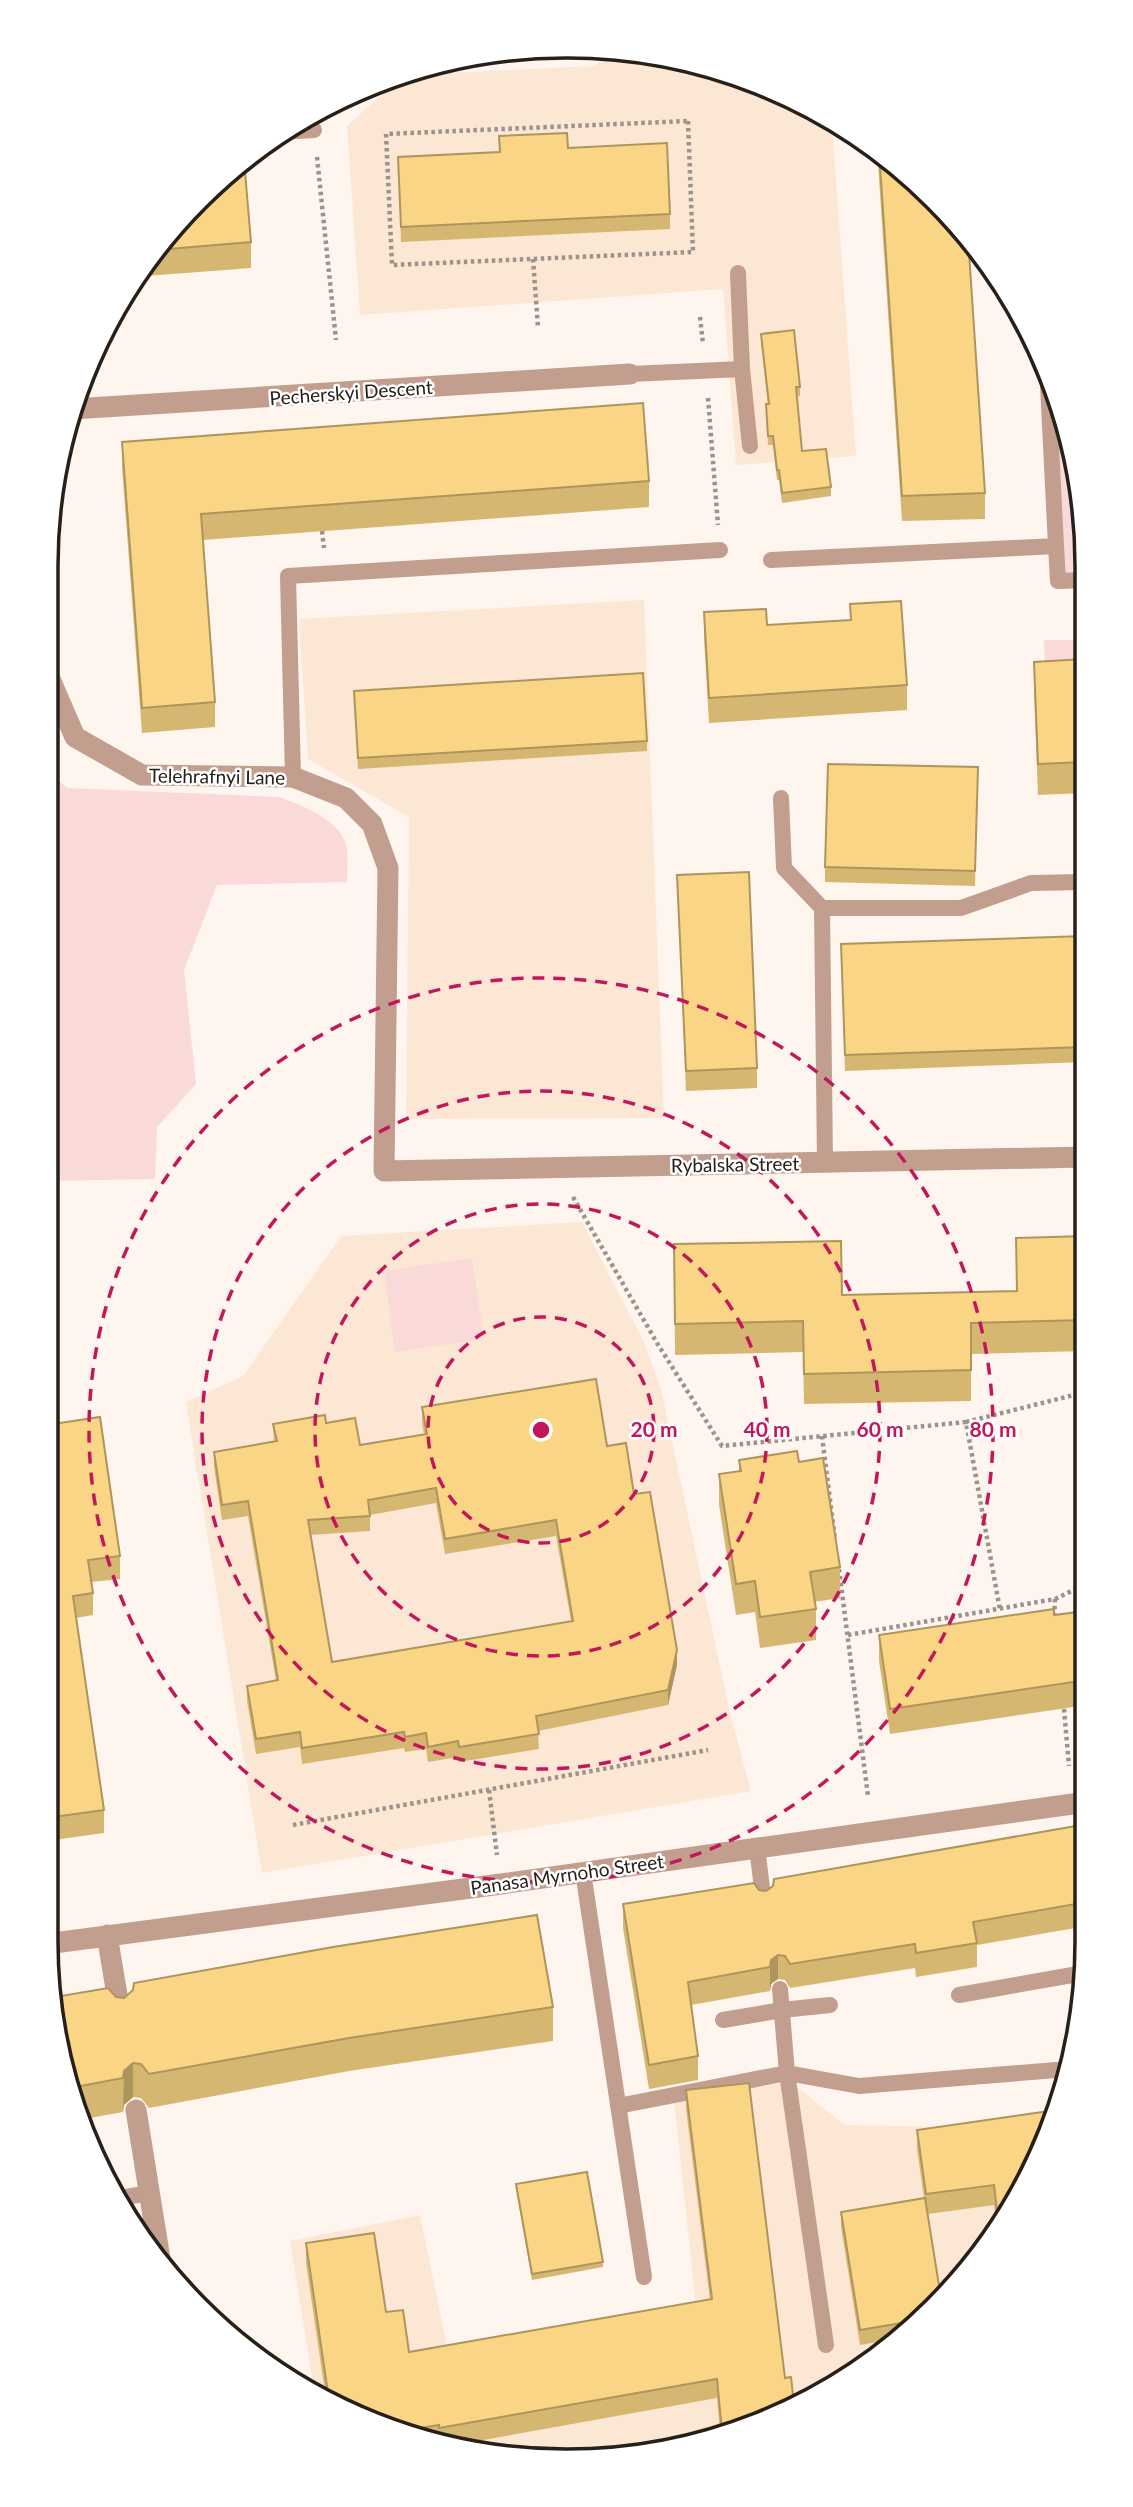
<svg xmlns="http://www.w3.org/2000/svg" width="1133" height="2507" font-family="Lato,sans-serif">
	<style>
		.built { fill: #fce7d4 }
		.green { fill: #fadad8 }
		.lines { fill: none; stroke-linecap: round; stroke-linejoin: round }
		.path { stroke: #9b938c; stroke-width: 4.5; stroke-dasharray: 3.5 3.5; stroke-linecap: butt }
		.lane { stroke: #c29e8f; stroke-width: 16 }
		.street { stroke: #c29e8f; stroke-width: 21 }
		.wall { fill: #d6b772; fill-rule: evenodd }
		.shaded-wall { fill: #ae955d }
		.building { fill: #f9d585; stroke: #ae955d; stroke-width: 2; fill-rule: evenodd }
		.ring { fill: none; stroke: #c2185b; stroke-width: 3.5; stroke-dasharray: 12 9 }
		.labels { text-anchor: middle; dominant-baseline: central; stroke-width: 5; stroke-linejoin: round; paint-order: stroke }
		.street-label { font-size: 19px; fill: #272019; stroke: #fff }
		.rim { fill: none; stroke: #272019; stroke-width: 3.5 }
		.centre { fill: #c2185b; stroke: #fff; stroke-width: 3.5 }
		.ring-label { font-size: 21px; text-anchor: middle; font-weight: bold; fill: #c2185b; stroke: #fff; stroke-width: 5; stroke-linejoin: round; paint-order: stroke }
	</style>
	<rect width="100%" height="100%" fill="#fdf5ee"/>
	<path class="built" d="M 612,50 L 668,55 L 765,85 L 832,124 L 856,456 L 736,465 L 723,289 L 360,315 L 347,126 L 403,75 L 595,66 Z
		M 644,600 L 664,1118 L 406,1119 L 409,817 L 308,759 L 299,619 Z
		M 582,1222 L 644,1342 L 661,1389 L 730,1713 L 751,1791 L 262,1873 L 186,1402 L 243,1376 L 341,1236 Z
		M 791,2082 L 845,2125 L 1051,2129 L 1048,2140 L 958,2284 L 827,2392 L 668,2452 L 566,2461 L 465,2452 L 315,2395 L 290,2241 L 420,2215 L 447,2346 L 696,2306 L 674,2101 Z"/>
	<path class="green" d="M 1049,371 L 1083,498 L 1083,578 L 1062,579 Z
		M 1044,640 L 1083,640 L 1084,674 L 1045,674 Z
		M 46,769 L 67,788 L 280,797 C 303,806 343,821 347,849 C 348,859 347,871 347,882 L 217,885 L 184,970 L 196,1084 L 157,1127 L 155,1179 L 46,1181 Z
		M 472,1258 L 484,1339 L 395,1352 L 384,1271 Z"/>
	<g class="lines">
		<path class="path" d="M 332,114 L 360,89
			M 688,121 L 693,252 L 392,265 L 386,134 Z
			M 317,157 L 336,340
			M 533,259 L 538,327
			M 700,317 L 703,344
			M 708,398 L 718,525
			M 322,531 L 324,548
			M 573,1197 L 657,1343 L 722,1446 L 966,1422 L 1000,1610
			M 966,1422 L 1086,1392
			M 822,1436 L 835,1540
			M 839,1569 L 868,1796
			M 1055,1599 L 1086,1584
			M 848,1635 L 1055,1599 L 1054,1619
			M 1064,1709 L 1069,1766
			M 489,1790 L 497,1855
			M 293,1825 L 708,1750"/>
		<path class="lane" d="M 280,132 L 314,130
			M 742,369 L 750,446
			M 630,374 L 742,369 L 738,273
			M 1056,546 L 1058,581 L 1083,580
			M 771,560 L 1056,546 L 1047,365
			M 293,777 L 288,576 L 720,550
			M 781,798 L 784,868 L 822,908
			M 825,1162 L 822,908 L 961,908 L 1031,883 L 1084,882
			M 757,1847 L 764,1905
			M 583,1872 L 644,2277
			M 959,1995 L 1084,1973
			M 723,2020 L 782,2010 L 830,2005
			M 618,2106 L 787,2073 L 780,1989
			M 114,2199 L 149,2193
			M 826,2345 L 787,2073 L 859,2086 L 1069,2069"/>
		<path class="street" d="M 72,409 L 630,374
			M 46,670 L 75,737 L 142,775 L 293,777 L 346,798 L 372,824 L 388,868 L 384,1171 L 1085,1157
			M 107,1935 L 121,2019
			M 46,1944 L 501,1884 L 1087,1802
			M 136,2110 L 161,2265"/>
	</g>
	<path class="wall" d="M 568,148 L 670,214 L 670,229 L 401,242 L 398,157 Z
		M 877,149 L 883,153 L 985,493 L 985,519 L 902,521 Z
		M 198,198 L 251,242 L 251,268 L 133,277 Z
		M 761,334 L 800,387 L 800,396 L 797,397 L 802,451 L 831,487 L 831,496 L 782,503 L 779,480 L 777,480 L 773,445 L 768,445 L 766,414 L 766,404 L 768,404 L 761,343 Z
		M 122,442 L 649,481 L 649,507 L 203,540 L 215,702 L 215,727 L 142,733 L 122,467 Z
		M 850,604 L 907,685 L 907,710 L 709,723 L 704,638 L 704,612 L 767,625 L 850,620 Z
		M 1083,659 L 1084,793 L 1038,795 L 1034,693 L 1034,662 Z
		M 354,691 L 647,741 L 647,751 L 358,769 Z
		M 978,783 L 975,886 L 825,882 L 825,867 Z
		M 677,875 L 757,1068 L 757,1088 L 686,1091 Z
		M 1084,936 L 1085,1062 L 845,1071 L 841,944 Z
		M 1085,1236 L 1086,1351 L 971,1354 L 971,1401 L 804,1404 L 803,1352 L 675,1355 L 674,1244 L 842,1295 L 1016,1291 L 1016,1238 Z
		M 422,1407 L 607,1446 L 634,1494 L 677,1665 L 668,1705 L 538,1731 L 539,1749 L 459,1762 L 458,1757 L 428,1762 L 426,1749 L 405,1752 L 404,1748 L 302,1764 L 300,1747 L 256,1754 L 247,1701 L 247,1686 L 276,1681 L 248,1516 L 222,1520 L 214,1467 L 214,1452 L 274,1442 L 273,1424 L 326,1423 L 360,1445 L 424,1434 L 422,1423 ZM 436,1503 L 445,1554 L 556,1536 L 571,1621 L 332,1662 L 310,1535 L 370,1531 L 370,1515 Z
		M 46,1425 L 120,1556 L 120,1579 L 91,1582 L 93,1593 L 93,1615 L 76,1618 L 104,1810 L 104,1833 L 46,1841 Z
		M 739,1460 L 799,1462 L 840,1567 L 840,1598 L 814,1602 L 816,1609 L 816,1640 L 760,1648 L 755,1612 L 736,1615 L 719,1505 L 719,1474 L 739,1471 Z
		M 1086,1611 L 1087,1705 L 890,1734 L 879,1661 L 879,1635 Z
		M 1087,1824 L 1087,1926 L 977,1945 L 977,1967 L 916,1977 L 915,1968 L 790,1988 L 785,1980 L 778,1979 L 771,1984 L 770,1991 L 691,2005 L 698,2056 L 698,2080 L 649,2089 L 623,1928 L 623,1904 L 759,1890 L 766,1891 Z
		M 55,1997 L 116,1997 L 553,2007 L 553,2041 L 349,2071 L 149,2108 L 141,2098 L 133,2097 L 124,2105 L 123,2112 L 79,2120 L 73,2108 Z
		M 686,2090 L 794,2404 L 720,2432 L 717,2398 L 450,2446 L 326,2399 L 306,2263 L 306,2243 L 386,2312 L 409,2352 L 710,2300 L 686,2109 Z
		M 917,2130 L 1048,2139 L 996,2223 L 994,2205 L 928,2214 L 941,2298 L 889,2340 L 860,2345 L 841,2227 L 841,2212 L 924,2198 L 917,2149 Z
		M 516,2184 L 603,2262 L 603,2267 L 532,2280 L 516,2189 Z"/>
	<path class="shaded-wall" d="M 677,1650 L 677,1665 L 668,1705 L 668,1690 Z
		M 778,1955 L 778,1979 L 771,1984 L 770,1991 L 770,1967 L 771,1960 Z
		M 133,2063 L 133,2097 L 124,2105 L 123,2112 L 124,2071 Z"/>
	<path class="building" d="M 567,133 L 568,148 L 667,143 L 670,214 L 401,227 L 398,157 L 500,152 L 499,136 Z
		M 879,150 L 883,153 L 968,237 L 985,493 L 902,496 Z
		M 244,160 L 251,242 L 156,250 L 198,198 Z
		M 794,330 L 800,387 L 796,387 L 802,451 L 826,449 L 831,487 L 782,493 L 779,470 L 777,470 L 773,436 L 768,436 L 766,404 L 769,404 L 761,334 Z
		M 643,403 L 649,481 L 201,514 L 215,702 L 142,708 L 122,442 Z
		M 901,601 L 907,685 L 709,698 L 704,612 L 766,609 L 767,625 L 851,620 L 850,604 Z
		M 1083,659 L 1084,762 L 1038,764 L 1034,662 Z
		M 643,673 L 647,741 L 358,758 L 354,691 Z
		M 828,764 L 978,767 L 975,871 L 825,867 Z
		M 749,872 L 757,1068 L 686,1071 L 677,875 Z
		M 1084,936 L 1085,1047 L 845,1055 L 841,944 Z
		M 1085,1236 L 1086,1320 L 971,1323 L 971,1370 L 804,1374 L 803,1321 L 675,1324 L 674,1244 L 841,1241 L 842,1295 L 1017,1291 L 1016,1238 Z
		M 596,1379 L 607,1446 L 626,1443 L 634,1494 L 650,1492 L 677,1650 L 668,1690 L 536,1716 L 539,1734 L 459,1747 L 458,1741 L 428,1747 L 426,1733 L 405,1737 L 404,1732 L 302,1748 L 300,1732 L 256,1739 L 247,1686 L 278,1680 L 248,1501 L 222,1505 L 214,1452 L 277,1441 L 273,1424 L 325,1415 L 326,1423 L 355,1418 L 360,1445 L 427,1434 L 422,1407 ZM 436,1488 L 445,1539 L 556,1520 L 573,1621 L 332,1662 L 308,1520 L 370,1516 L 368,1500 Z
		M 100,1417 L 120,1556 L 88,1560 L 93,1593 L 73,1596 L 104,1810 L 46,1818 L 46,1425 Z
		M 797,1451 L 799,1462 L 823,1458 L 840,1567 L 810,1572 L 816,1609 L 760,1617 L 755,1581 L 736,1584 L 719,1474 L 741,1471 L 739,1460 Z
		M 1054,1609 L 1054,1615 L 1086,1611 L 1087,1680 L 890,1709 L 879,1635 Z
		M 1087,1824 L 1087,1902 L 973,1922 L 977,1943 L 916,1953 L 915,1944 L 790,1964 L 785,1956 L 778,1955 L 771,1960 L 770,1967 L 688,1982 L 698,2056 L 649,2065 L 623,1904 L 754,1883 L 759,1890 L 766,1891 L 773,1886 L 774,1879 Z
		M 537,1915 L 553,2007 L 349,2038 L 149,2074 L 141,2064 L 133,2063 L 124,2071 L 123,2078 L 70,2088 L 55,1997 L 108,1988 L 116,1997 L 124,1998 L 133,1990 L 134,1983 L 333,1947 Z
		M 749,2083 L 785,2378 L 791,2377 L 794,2404 L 722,2431 L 717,2379 L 439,2428 L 439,2425 L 408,2430 L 329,2400 L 306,2243 L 374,2233 L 386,2312 L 403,2310 L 409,2352 L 712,2299 L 686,2090 Z
		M 1057,2110 L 1048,2139 L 998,2219 L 994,2185 L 926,2194 L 917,2130 Z
		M 587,2172 L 603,2262 L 532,2274 L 516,2184 Z
		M 925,2198 L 941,2298 L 913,2321 L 860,2330 L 841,2212 Z"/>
	<g class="ring">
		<circle cx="541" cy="1430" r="113"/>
		<circle cx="541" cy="1430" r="226"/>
		<circle cx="541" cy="1430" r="339"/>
		<circle cx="541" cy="1430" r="452"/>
	</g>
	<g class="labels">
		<g class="street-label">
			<text transform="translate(351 392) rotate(-4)">Pecherskyi Descent</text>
			<text transform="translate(217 776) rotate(1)">Telehrafnyi Lane</text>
			<text transform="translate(735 1164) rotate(-1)">Rybalska Street</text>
			<text transform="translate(567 1874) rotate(-8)">Panasa Myrnoho Street</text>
		</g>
	</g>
	<path d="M0 0H1133V2507H0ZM566 58H567A508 508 0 0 1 1075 566V1941A508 508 0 0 1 567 2449H566A508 508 0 0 1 58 1941V566A508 508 0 0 1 566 58Z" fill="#fff" fill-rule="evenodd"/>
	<path class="rim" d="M566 58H567A508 508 0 0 1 1075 566V1941A508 508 0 0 1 567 2449H566A508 508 0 0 1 58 1941V566A508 508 0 0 1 566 58Z"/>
	<circle cx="541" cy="1430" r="10" class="centre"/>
	<g class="ring-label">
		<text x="654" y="1437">20 m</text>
		<text x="767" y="1437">40 m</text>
		<text x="880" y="1437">60 m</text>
		<text x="993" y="1437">80 m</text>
	</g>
</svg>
